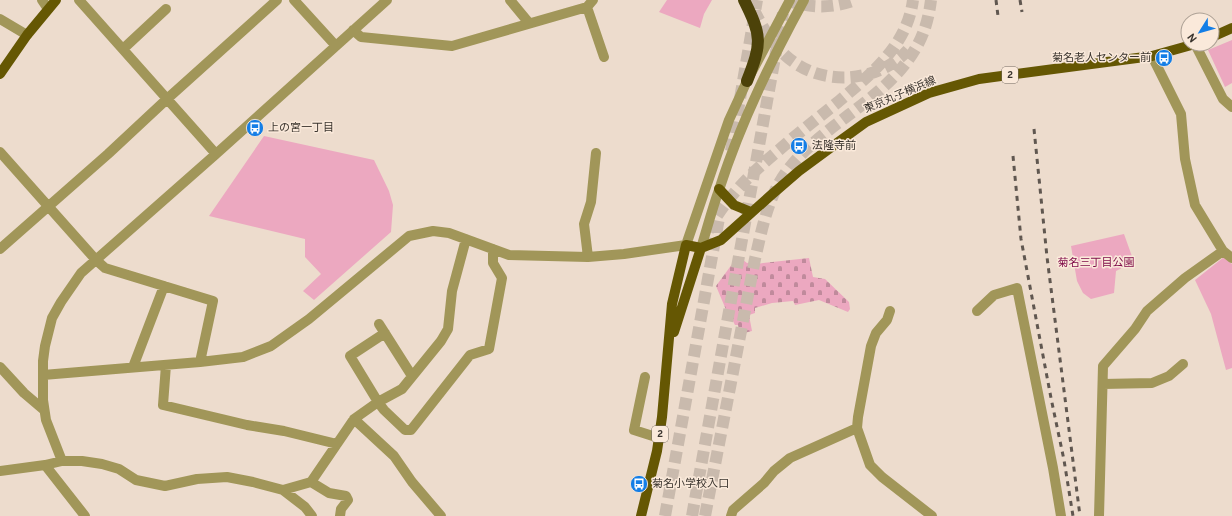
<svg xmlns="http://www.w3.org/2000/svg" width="1232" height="516" font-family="Overpass,'Noto Sans JP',sans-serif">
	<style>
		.cemetery { fill: url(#cemetery-stones) }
		.park { fill: #eca8c0 }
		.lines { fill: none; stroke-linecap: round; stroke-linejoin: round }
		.highway-tunnel { stroke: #c9baad; stroke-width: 12; stroke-dasharray: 12 6; stroke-linecap: butt }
		.minor { stroke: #a19659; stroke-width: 10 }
		.major { stroke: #655703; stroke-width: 10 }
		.highway { stroke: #4c4209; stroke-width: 12 }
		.rail { stroke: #605750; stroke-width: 3; stroke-dasharray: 5 5; stroke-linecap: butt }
		.labels { text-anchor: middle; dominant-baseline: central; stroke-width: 3; stroke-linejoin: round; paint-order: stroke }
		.shield { fill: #fae9da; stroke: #746a62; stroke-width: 1 }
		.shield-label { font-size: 10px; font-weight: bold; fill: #3a342e }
		.poi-label { font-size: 11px; fill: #3a342e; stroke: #fae9da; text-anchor: start }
		.street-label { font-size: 11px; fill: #3a342e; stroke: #fae9da }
		.park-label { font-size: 11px; fill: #7d0847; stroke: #fae9da }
	</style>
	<defs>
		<pattern id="cemetery-stones" width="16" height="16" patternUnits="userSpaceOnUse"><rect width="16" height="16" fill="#eca8c0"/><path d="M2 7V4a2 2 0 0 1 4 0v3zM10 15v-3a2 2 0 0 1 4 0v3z" fill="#c08a9c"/></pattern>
	</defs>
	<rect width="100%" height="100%" fill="#eddccd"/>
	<path class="cemetery" d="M 738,256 L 747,263 L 752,262 L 753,265 L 763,263 L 809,258 L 813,277 L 825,279 L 849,302 L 850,309 L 848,312 L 819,300 L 795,305 L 793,301 L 772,303 L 755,308 L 755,313 L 749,315 L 752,331 L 740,334 L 738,325 L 735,325 L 729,313 L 727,312 L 716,286 Z"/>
	<path class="park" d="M 667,0 L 712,0 L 704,14 L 700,28 L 659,12 Z
		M 1232,40 L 1232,83 L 1225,87 L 1208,50 Z
		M 264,136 L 374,160 L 389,191 L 393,205 L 391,232 L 314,300 L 303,291 L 321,274 L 305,257 L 305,239 L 209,216 Z
		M 1124,234 L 1134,262 L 1116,271 L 1114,293 L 1091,299 L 1083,293 L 1077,281 L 1071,246 Z
		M 1224,257 L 1232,264 L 1232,368 L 1226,370 L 1211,314 L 1195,280 Z"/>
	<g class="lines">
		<path class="highway-tunnel" d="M 786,0 C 808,8 833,9 855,0
			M 754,10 C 764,31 777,52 798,65 C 832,86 881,80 908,50
			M 731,151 L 757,0
			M 708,231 C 725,199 751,173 779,150 C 798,133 818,118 838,102 C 871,74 907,46 913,0
			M 665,516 L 719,218
			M 692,516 L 783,13
			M 705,516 L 755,259 C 762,229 768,196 787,171 C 823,123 887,100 917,46 C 925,32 929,16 931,0"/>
		<path class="minor" d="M 42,0 L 48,9
			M 79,0 L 216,154
			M 294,0 L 336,46
			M 510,0 L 529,23
			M 587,7 L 604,57
			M 0,19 L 27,35
			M 353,30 L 361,37 L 452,46 L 587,7 L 593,0
			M 1195,44 L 1223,99 L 1232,107
			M 123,49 L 166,9
			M 1152,56 L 1181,114 L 1185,159 L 1195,205 L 1223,251 L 1232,258
			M 0,152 L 96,260 L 105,268 L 213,301 L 200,362
			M 701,248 C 707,229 712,209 719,190 C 740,124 771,60 804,0
			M 0,249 L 108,154 L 167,99 L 277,0
			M 588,257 L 584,224 L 591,202 L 596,153
			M 890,311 L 887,320 L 876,333 L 871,346 L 858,417 L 857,428 L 870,465 L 882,477 L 932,516
			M 977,311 L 994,295 L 1017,288 L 1053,468 L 1061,516
			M 379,324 L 412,376
			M 385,333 L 350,356 L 378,402 L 384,410 L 405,430 L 411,430 L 470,355 L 489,349 L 502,278 L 493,263 L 493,249
			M 166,365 L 163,405 L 247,425 L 284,431 L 337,444
			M 0,367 L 24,393 L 44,410
			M 133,367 L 164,286
			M 43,375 L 200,362 L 243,357 L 271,346 L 309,319 L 409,236 L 433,231 L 449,233 L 509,255 L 588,257 L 624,254 L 686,245 L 729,120 L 747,81 L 790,0
			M 645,377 L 634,430 L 659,438
			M 1103,384 L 1152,383 L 1169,376 L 1183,364
			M 354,419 L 394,456 L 412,482 L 441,516
			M 62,461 L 46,420 L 43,400 L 43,361 L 45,346 L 52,318 L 61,302 L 81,273 L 216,154 L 387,0
			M 45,465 L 85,516
			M 0,471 L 45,465 L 62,461 L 82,461 L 102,464 L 119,469 L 136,480 L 165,486 L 197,479 L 227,477 L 253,482 L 283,490 L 305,507 L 312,516
			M 311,482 L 329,493 L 346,496 L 348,500 L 341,509 L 340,516
			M 283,490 L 311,482 L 354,419 L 378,402 L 402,389 L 441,341 L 448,329 L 452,291 L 466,239
			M 731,516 L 733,510 L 764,483 L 774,471 L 790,458 L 857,428
			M 1099,516 L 1103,366 L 1135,329 L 1147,311 L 1185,278 L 1223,251"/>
		<path class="major" d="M 1212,37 L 1232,28
			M 0,74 L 27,35 L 56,0
			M 719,189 L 734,205 L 751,212
			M 674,332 L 701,248
			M 641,516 L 657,451 L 662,417 L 672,304 L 686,245 L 701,248 L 721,240 L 770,196 L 799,171 L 837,143 L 866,122 L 929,93 L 979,79 L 1152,56 L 1195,44"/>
		<path class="highway" d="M 744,0 C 762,36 762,43 747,81"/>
		<path class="rail" d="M 996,0 L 998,16
			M 1020,0 L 1022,12
			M 1034,129 L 1047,257 L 1080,516
			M 1013,156 L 1021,239 L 1051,398 L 1064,460 L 1073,516"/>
	</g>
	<defs>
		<symbol id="bus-disc" viewBox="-11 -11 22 22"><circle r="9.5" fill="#147ee6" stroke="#fae9da"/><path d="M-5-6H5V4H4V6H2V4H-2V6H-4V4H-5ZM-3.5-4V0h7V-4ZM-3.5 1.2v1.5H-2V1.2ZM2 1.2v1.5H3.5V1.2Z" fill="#fff"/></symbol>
	</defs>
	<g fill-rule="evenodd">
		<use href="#bus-disc" x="1154" y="48" width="20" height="20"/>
		<use href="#bus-disc" x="245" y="118" width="20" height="20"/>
		<use href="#bus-disc" x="789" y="136" width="20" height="20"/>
		<use href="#bus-disc" x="629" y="474" width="20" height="20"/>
	</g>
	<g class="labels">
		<g class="shield">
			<rect x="1002" y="67" width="16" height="16" rx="3"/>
			<rect x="652" y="426" width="16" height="16" rx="3"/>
		</g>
		<g class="shield-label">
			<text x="1010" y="75">2</text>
			<text x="660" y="434">2</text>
		</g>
		<g class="poi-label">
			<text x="1151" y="58" text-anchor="end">菊名老人センター前</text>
			<text x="268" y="128">上の宮一丁目</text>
			<text x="812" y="146">法隆寺前</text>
			<text x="652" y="484">菊名小学校入口</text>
		</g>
		<g class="street-label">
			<text transform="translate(900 95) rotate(-23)">東京丸子横浜線</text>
		</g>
		<g class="park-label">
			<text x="1096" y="263">菊名三丁目公園</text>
		</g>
	</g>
	<g transform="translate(1200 32) rotate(233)"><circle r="19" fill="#fae9da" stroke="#ada195"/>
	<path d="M0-3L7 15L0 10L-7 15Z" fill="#147ee6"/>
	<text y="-6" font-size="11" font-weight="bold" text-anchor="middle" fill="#3a342e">N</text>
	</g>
</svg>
